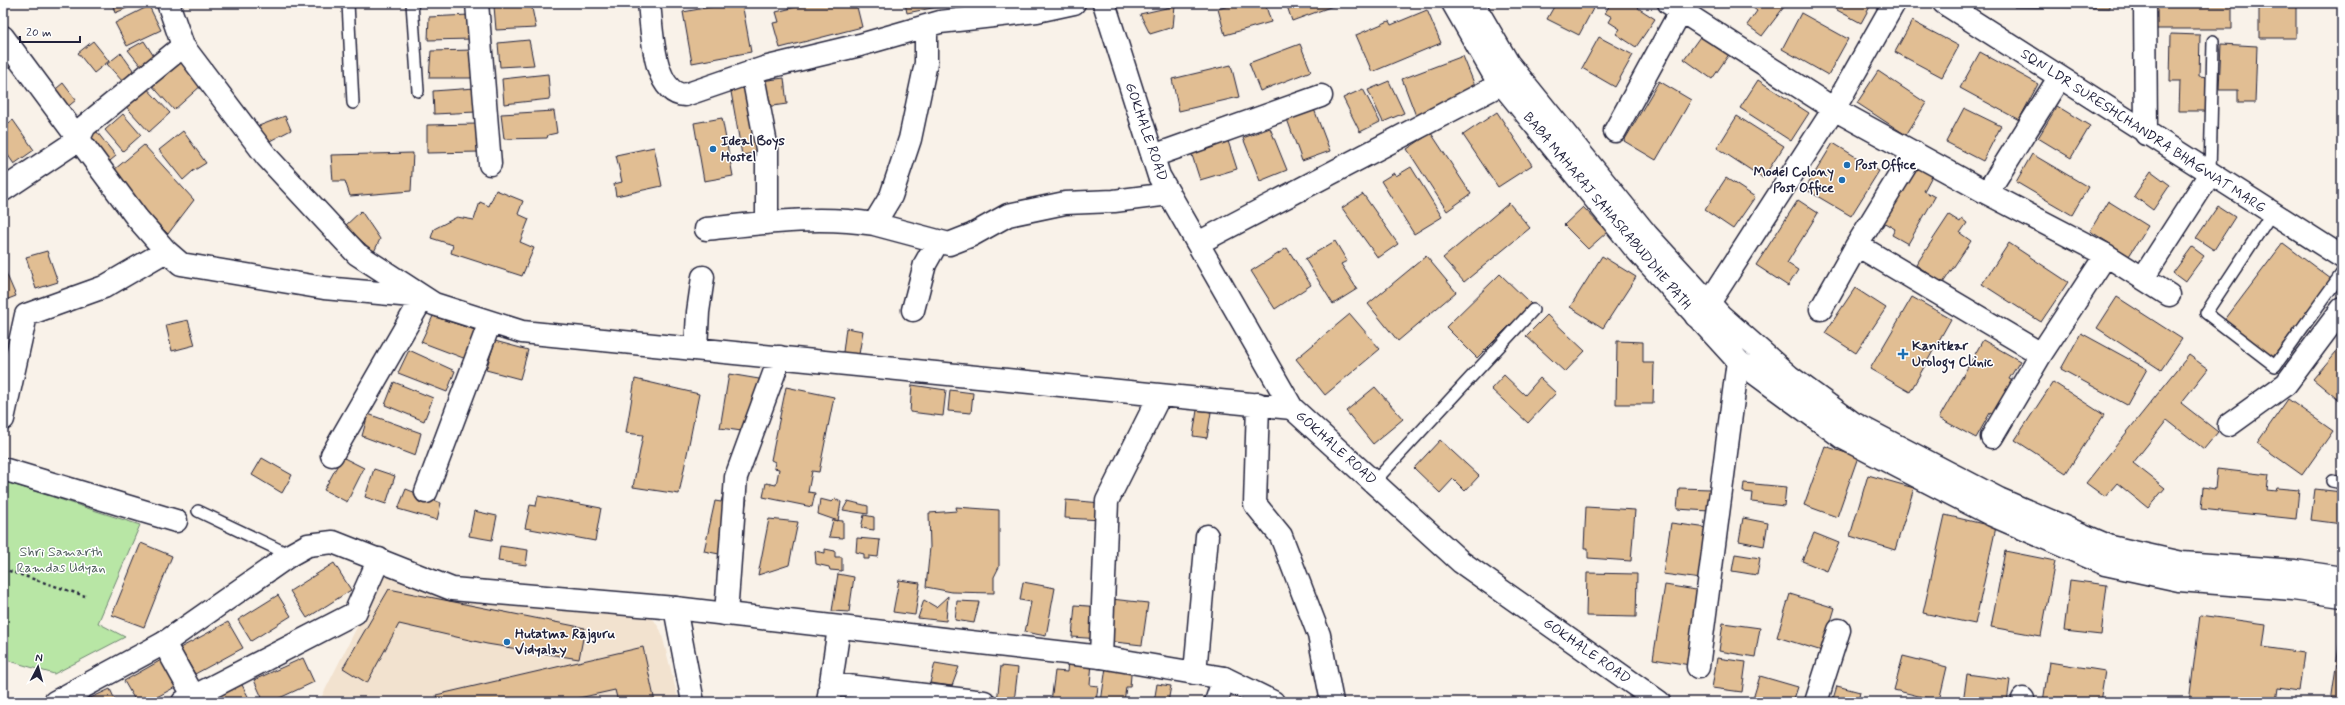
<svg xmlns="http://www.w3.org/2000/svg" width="2345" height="705" font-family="Mynerve,sans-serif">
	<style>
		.built { fill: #f2e2cf }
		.green { fill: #b8e6a5; stroke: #6d8470 }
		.building { fill: #e1be93; stroke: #22223b }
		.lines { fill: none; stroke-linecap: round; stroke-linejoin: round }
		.lane-casing { stroke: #22223b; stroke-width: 14 }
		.street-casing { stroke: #22223b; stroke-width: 25 }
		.secondary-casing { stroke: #22223b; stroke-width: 25 }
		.path { stroke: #22223b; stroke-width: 2.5; stroke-dasharray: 3 3; stroke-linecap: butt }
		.lane { stroke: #fff; stroke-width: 11 }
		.street { stroke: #fff; stroke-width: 22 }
		.secondary { stroke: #fff; stroke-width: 22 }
		.poi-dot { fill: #1f6fb2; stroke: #fff; stroke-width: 1.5 }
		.labels { text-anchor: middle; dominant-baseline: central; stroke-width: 3; stroke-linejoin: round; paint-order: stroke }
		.street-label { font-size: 14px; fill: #22223b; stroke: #fff }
		.poi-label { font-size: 14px; font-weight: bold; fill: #22223b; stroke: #fff; text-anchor: start }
		.park-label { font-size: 14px; fill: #4f5d5b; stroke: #fff }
	</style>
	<rect width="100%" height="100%" fill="#f9f2e9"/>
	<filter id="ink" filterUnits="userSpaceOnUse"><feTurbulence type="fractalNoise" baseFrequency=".025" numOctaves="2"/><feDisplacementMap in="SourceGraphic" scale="8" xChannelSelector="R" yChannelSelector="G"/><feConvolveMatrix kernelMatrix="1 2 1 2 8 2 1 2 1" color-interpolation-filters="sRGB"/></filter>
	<g filter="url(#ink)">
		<path class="built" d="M 386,570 L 640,613 L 654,620 L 661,631 L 679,702 L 319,702 Z"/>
		<path class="green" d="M 3,481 L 140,525 L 98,623 L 125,637 L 54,674 L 3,659 Z"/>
		<path class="building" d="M 112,3 L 139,3 L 115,13 Z
			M 531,3 L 536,28 L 496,30 L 494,6 Z
			M 732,3 L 742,3 L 751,52 L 692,63 L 683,12 Z
			M 812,3 L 856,3 L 862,27 L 780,48 L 773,23 L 779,22 L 776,12 Z
			M 905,3 L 957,3 L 907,13 Z
			M 1239,3 L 1265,3 L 1271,22 L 1225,35 L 1218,9 Z
			M 1286,3 L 1341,3 L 1292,21 Z
			M 1556,3 L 1596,3 L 1579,35 L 1547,19 Z
			M 1611,3 L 1642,3 L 1638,8 L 1655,19 L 1636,47 L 1616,34 L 1620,29 L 1609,22 L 1612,17 L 1605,13 Z
			M 1747,3 L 1787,3 L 1762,36 L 1747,25 L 1757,11 Z
			M 1824,3 L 1872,3 L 1861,23 Z
			M 2014,3 L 2110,3 L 2110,8 L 2014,7 Z
			M 2155,3 L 2232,3 L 2232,29 L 2154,29 Z
			M 149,6 L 161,30 L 127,46 L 115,23 Z
			M 1175,6 L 1173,27 L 1150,34 L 1140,14 Z
			M 2259,6 L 2296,6 L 2296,38 L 2259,38 Z
			M 1427,10 L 1441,43 L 1372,72 L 1356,35 L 1389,21 L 1391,25 Z
			M 1801,13 L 1848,39 L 1828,75 L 1782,49 Z
			M 469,15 L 472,39 L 428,40 L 429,17 Z
			M 1912,21 L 1959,46 L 1942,77 L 1895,52 Z
			M 1702,34 L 1730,53 L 1712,79 L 1684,59 Z
			M 2171,34 L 2200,35 L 2199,76 L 2208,77 L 2208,111 L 2179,111 L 2180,81 L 2170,81 Z
			M 1599,37 L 1633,55 L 1615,87 L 1582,68 Z
			M 529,40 L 534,65 L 500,67 L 498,43 Z
			M 93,41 L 109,61 L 94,73 L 78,53 Z
			M 144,41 L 155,58 L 145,71 L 128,50 Z
			M 1300,44 L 1311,71 L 1260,91 L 1249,63 Z
			M 2221,44 L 2257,46 L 2255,103 L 2238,103 L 2238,90 L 2219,90 Z
			M 3,50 L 14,65 L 5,70 L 3,68 Z
			M 473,50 L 473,78 L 429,78 L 431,51 Z
			M 1980,52 L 2038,84 L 2019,120 L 1960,88 Z
			M 121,53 L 133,70 L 123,82 L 107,64 Z
			M 179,56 L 203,84 L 174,110 L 149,82 Z
			M 1463,56 L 1478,93 L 1416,116 L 1402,79 Z
			M 1231,65 L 1239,97 L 1179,111 L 1172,79 Z
			M 1878,71 L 1926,103 L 1906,135 L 1857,103 Z
			M 548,74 L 550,99 L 504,104 L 502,79 Z
			M 784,78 L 787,104 L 765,107 L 761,81 Z
			M 1758,80 L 1809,113 L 1791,141 L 1740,108 Z
			M 1389,81 L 1404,113 L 1383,122 L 1368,90 Z
			M 1659,81 L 1691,100 L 1656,160 L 1624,141 Z
			M 63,83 L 76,100 L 65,109 L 51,93 Z
			M 142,83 L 170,113 L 149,132 L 121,101 Z
			M 749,83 L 762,152 L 742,155 L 730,86 Z
			M 475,88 L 476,112 L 434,114 L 433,91 Z
			M 1363,89 L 1380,122 L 1360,132 L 1343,98 Z
			M 2057,106 L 2090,126 L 2071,158 L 2038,138 Z
			M 1964,108 L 2001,126 L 1983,161 L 1946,142 Z
			M 1314,109 L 1330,151 L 1302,161 L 1287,119 Z
			M 554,111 L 557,133 L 548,135 L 547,138 L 504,139 L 501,114 Z
			M 1497,112 L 1532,165 L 1498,187 L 1463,135 Z
			M 123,114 L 141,135 L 123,151 L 105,130 Z
			M 285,116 L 291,130 L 264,144 L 256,127 Z
			M 1737,116 L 1784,146 L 1763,178 L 1717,148 Z
			M 722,118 L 733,176 L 704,181 L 694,123 Z
			M 13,120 L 34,150 L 14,164 L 3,148 L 3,127 Z
			M 477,124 L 480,152 L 427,153 L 427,125 Z
			M 93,127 L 116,156 L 105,165 L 82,137 Z
			M 1270,128 L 1287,170 L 1260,181 L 1243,138 Z
			M 183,131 L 206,163 L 193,171 L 183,180 L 159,150 Z
			M 1431,133 L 1471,194 L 1447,211 L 1407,149 Z
			M 1228,141 L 1237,169 L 1200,180 L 1191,152 Z
			M 1833,143 L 1879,171 L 1851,216 L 1805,189 Z
			M 144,145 L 194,200 L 168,234 L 109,174 Z
			M 654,147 L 662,186 L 616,196 L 614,184 L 622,182 L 616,155 Z
			M 413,153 L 411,191 L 350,196 L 345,181 L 333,181 L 331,155 Z
			M 2032,154 L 2088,187 L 2072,215 L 2016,182 Z
			M 1915,166 L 1932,176 L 1924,191 L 1935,197 L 1908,244 L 1892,235 L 1895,229 L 1883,222 Z
			M 1411,167 L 1442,217 L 1414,234 L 1381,181 L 1394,173 L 1396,176 Z
			M 2151,171 L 2170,185 L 2153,210 L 2134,196 Z
			M 1726,178 L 1755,197 L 1733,229 L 1705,210 Z
			M 496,190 L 523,201 L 518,214 L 529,219 L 520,242 L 534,248 L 522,276 L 451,253 L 453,245 L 431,238 L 434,229 L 457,217 L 474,220 L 480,202 L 489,206 Z
			M 1363,194 L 1398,244 L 1378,258 L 1342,208 Z
			M 1798,200 L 1818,213 L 1787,263 L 1798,270 L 1788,286 L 1756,265 Z
			M 2108,201 L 2148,226 L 2129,256 L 2090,231 Z
			M 1509,203 L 1530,228 L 1464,282 L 1443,258 Z
			M 2218,206 L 2235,217 L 2214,250 L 2196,238 Z
			M 1583,207 L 1607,232 L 1588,249 L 1564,225 Z
			M 361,211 L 380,239 L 374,252 L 345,226 Z
			M 1949,215 L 1960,222 L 1962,219 L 1967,223 L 1960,233 L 1971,241 L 1943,283 L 1916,265 Z
			M 1335,241 L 1347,261 L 1341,264 L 1357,289 L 1333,304 L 1305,259 Z
			M 2009,243 L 2068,282 L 2041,322 L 1982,284 Z
			M 2283,243 L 2331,279 L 2273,357 L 2224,321 Z
			M 2192,247 L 2204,256 L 2185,282 L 2173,273 Z
			M 1287,248 L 1311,285 L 1275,309 L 1251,271 Z
			M 47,251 L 58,282 L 36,289 L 26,257 Z
			M 1426,256 L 1456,292 L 1398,341 L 1368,304 Z
			M 1602,256 L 1636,277 L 1603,328 L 1570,307 Z
			M 3,266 L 16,296 L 3,301 Z
			M 1500,274 L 1531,304 L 1477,358 L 1446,327 Z
			M 1855,288 L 1886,308 L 1856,353 L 1825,333 Z
			M 1912,297 L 1951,319 L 1910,392 L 1870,369 Z
			M 2117,297 L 2182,339 L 2161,370 L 2097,328 Z
			M 1350,314 L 1380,349 L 1325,395 L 1296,359 Z
			M 1547,315 L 1585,351 L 1565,372 L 1526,336 Z
			M 433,316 L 475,330 L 466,359 L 421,342 Z
			M 188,320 L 195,345 L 172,351 L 166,325 Z
			M 846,328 L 863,331 L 858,360 L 842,360 Z
			M 2081,333 L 2147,369 L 2127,405 L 2061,369 Z
			M 1983,340 L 2020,361 L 2009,379 L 2013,381 L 1993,415 L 1990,413 L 1976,438 L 1939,418 Z
			M 495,341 L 528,350 L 520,379 L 486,370 Z
			M 1617,341 L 1643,342 L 1643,363 L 1654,363 L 1653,404 L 1616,404 Z
			M 2342,345 L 2342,403 L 2313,379 Z
			M 409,350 L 455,371 L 447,392 L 398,373 Z
			M 2189,355 L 2208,369 L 2181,403 L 2218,432 L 2204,449 L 2167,420 L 2133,463 L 2165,488 L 2148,508 L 2117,483 L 2105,497 L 2086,483 Z
			M 729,374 L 765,380 L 756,433 L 720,428 Z
			M 1504,375 L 1525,395 L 1540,378 L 1556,393 L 1528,423 L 1491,389 Z
			M 635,379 L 699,394 L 679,494 L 633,487 L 643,435 L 626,433 Z
			M 394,382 L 433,398 L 424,421 L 385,405 Z
			M 2053,382 L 2104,415 L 2066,473 L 2015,440 Z
			M 912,385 L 946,390 L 943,416 L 910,412 Z
			M 786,387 L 834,397 L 819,472 L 812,471 L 808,492 L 815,493 L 812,507 L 763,497 L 766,483 L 776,485 L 779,469 L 774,468 L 775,462 L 771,460 Z
			M 1375,387 L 1403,419 L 1373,444 L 1346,411 Z
			M 950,390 L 973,393 L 971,413 L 948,411 Z
			M 2288,399 L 2333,431 L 2302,475 L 2257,443 Z
			M 1197,410 L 1211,412 L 1207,438 L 1193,436 Z
			M 368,414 L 421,433 L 415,456 L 362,436 Z
			M 1440,440 L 1479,476 L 1465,491 L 1453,479 L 1440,493 L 1414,468 Z
			M 1825,446 L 1858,457 L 1837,517 L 1804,505 Z
			M 342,457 L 364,468 L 347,502 L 324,490 Z
			M 262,458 L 292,475 L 282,493 L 252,475 Z
			M 374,469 L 395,476 L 386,504 L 365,497 Z
			M 2217,469 L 2269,475 L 2267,490 L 2276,491 L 2277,488 L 2299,490 L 2296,519 L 2201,509 L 2203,487 L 2215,489 Z
			M 1868,475 L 1914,488 L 1895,550 L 1850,536 Z
			M 1744,483 L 1786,487 L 1784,506 L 1752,502 L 1753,493 L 1743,492 Z
			M 1679,488 L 1710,489 L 1709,511 L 1677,509 Z
			M 406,489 L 441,503 L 437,520 L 398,509 Z
			M 2315,489 L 2342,492 L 2342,524 L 2311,520 Z
			M 724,491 L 747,499 L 734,557 L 704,551 L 715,501 L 721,502 Z
			M 538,496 L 601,508 L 595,541 L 525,528 L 530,505 L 536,506 Z
			M 820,499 L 832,502 L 835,499 L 841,502 L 838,521 L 818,514 Z
			M 1066,500 L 1102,503 L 1102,520 L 1065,518 Z
			M 848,501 L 868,506 L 868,514 L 843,510 Z
			M 956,507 L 999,510 L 999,567 L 994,577 L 994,593 L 952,592 L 926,587 L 930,547 L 929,513 L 957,511 Z
			M 1586,507 L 1635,510 L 1631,561 L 1588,558 L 1588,548 L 1584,548 Z
			M 474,511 L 497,516 L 492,540 L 469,536 Z
			M 864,515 L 874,517 L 874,530 L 861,528 Z
			M 1945,515 L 1996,527 L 1975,624 L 1923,613 Z
			M 1743,518 L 1768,523 L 1764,546 L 1739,541 Z
			M 769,519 L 798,522 L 789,565 L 758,575 Z
			M 833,520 L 843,521 L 843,538 L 829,537 Z
			M 1671,523 L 1708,528 L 1701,579 L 1663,574 Z
			M 1814,533 L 1839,543 L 1827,571 L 1802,561 Z
			M 857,538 L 880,540 L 878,557 L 869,556 L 869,559 L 864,559 L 864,554 L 856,552 Z
			M 141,543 L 172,556 L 144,627 L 112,615 Z
			M 500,546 L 528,550 L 526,565 L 498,561 Z
			M 825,549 L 835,551 L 835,557 L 842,557 L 842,571 L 830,570 L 829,567 L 816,564 L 815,551 L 825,553 Z
			M 2005,551 L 2055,561 L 2041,636 L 1991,627 Z
			M 1735,554 L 1760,558 L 1757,575 L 1732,571 Z
			M 334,563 L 351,590 L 307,618 L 290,591 Z
			M 1587,573 L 1637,574 L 1636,617 L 1586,616 Z
			M 838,574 L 854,577 L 849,612 L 832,611 Z
			M 899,580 L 920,583 L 915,615 L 893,612 Z
			M 2070,580 L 2107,585 L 2101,635 L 2064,631 Z
			M 1023,582 L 1055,588 L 1046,636 L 1025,632 L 1031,602 L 1020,600 Z
			M 1665,585 L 1702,591 L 1690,665 L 1653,659 Z
			M 389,589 L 585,628 L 579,659 L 487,644 L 399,624 L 367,683 L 343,668 Z
			M 1790,594 L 1835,608 L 1822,651 L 1777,637 Z
			M 278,595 L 291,616 L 251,641 L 238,620 Z
			M 948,596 L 946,621 L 918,618 L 924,600 L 936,607 Z
			M 1111,599 L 1148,603 L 1142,645 L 1106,641 Z
			M 957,601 L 979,602 L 974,623 L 955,620 Z
			M 1075,605 L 1101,607 L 1100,639 L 1072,637 Z
			M 2200,615 L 2266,624 L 2263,647 L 2304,653 L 2299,691 L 2278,688 L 2276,702 L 2189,702 Z
			M 228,622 L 243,648 L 195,674 L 180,648 Z
			M 1723,623 L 1760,628 L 1755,657 L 1719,651 Z
			M 2341,632 L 2342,702 L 2331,702 Z
			M 643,647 L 655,702 L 618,702 L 615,690 L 561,702 L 438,702 L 436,695 Z
			M 1903,656 L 1947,667 L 1939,701 L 1894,690 Z
			M 303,658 L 314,682 L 271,702 L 264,702 L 254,680 Z
			M 1717,658 L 1746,662 L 1742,692 L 1712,688 Z
			M 163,659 L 177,686 L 148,702 L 136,702 L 124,681 Z
			M 1068,660 L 1092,663 L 1090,685 L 1098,686 L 1096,702 L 1051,702 L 1055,671 L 1067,672 Z
			M 1107,660 L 1132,663 L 1130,687 L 1126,687 L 1124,702 L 1101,702 Z
			M 2049,662 L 2105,671 L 2100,702 L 2043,702 Z
			M 935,663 L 959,667 L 952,686 L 930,683 Z
			M 1001,666 L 1018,668 L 1014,702 L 997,702 Z
			M 1967,674 L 2010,680 L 2007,702 L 1963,702 Z
			M 1760,676 L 1798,687 L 1793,702 L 1752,702 Z
			M 241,683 L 251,702 L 204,702 Z
			M 1157,684 L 1171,686 L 1168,702 L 1154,702 Z
			M 1837,686 L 1860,692 L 1858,702 L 1832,702 Z
			M 110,689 L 116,702 L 82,702 Z"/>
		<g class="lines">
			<defs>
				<path id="lane" d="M 348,3 L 353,103
					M 412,3 L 418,91
					M 2210,174 L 2213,41
					M 2272,213 L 2206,313 L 2275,366 L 2342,273
					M 2332,481 L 2342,483
					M 1374,482 L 1533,310
					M 198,511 L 290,555"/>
				<path id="street" d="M 168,3 L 183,46 L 267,157 L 357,254 L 434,304 L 522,332 L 1292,408
					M 477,3 L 490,164
					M 649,3 C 652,26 652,94 685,95 L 764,68 L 860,45 L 940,22 L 1037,11 L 1074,3
					M 1669,3 L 1834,109 L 1987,193 L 2106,255 L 2169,295
					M 2145,3 L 2146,134
					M 3,37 L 137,218 L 166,251 L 181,264 L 324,288 L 423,297 L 332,455
					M 752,71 L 767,149 L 767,223
					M 1615,131 L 1685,3
					M 1153,156 L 1321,96
					M 3,190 L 78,140 L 85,126 L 183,46
					M 1987,193 L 2059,78
					M 874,224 L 949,244 L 972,235 L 1008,215 L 1065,203 L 1114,201 L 1169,194
					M 706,229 C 762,223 818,215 874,224 L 891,196 L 910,139 L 926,63 L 926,26
					M 1198,243 L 1501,84
					M 1857,245 L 2041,354
					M 2143,278 L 2210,174
					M 1821,309 L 1857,245 L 1914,152
					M 913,310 L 925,264 L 938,241
					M 1696,316 L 1709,303 L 1834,109 L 1894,3
					M 696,349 L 698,312 L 703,277
					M 1258,404 L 1255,504 L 1281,536 L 1319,635 L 1332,702
					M 3,419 L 26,315 L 104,287 L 166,251
					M 2229,425 L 2286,384 L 2342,309
					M 1992,437 L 2041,354 L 2106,255
					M 3,469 L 176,521
					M 426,492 L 490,322
					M 675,608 L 693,702
					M 726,614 L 736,477 L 780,357
					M 164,643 L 194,697
					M 1101,657 L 1107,501 L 1160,395
					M 1698,667 L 1738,361
					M 1195,673 L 1207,536
					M 830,684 L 984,702
					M 183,702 L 355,613 L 379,559
					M 828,702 L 839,628
					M 1216,702 L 1224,678
					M 1816,702 L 1839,630
					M 2023,702 L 2023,699"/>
				<path id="secondary" d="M 1104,3 L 1159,176 L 1292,408 L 1461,562 L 1659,702
					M 1453,3 L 1493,73 L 1633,246 L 1738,361 L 1843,438 L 1992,515 L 2105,564 L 2179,580 L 2293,589 L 2342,596
					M 1473,3 L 1508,63 L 1647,235 L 1720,315 L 1789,376 L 1853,423 L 1999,499 L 2111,547 L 2182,563 L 2295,571 L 2342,578
					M 1944,3 L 2342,257
					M 55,702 L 164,643 L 290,555 L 308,545 L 333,542 L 452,589 L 675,608 L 1101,657 L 1224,678 L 1273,702"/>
			</defs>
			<use href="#lane" class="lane-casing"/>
			<use href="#street" class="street-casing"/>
			<use href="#secondary" class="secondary-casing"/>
			<path class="path" d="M 3,569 L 85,596"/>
			<use href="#lane" class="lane"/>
			<use href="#street" class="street"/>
			<use href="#secondary" class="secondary"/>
		</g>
	</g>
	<g class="poi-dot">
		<circle cx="713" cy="149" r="4"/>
		<circle cx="1847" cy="165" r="4"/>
		<circle cx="1842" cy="180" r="4"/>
		<path d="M1901 348h4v4h4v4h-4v4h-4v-4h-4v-4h4z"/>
		<circle cx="507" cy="642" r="4"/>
	</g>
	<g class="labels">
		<g class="street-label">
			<text transform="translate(2143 131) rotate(33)">SQN LDR SURESHCHANDRA BHAGWAT MARG</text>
			<text transform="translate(1146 132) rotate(71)">GOKHALE ROAD</text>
			<text transform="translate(1607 211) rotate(50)">BABA MAHARAJ SAHASRABUDDHE PATH</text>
			<text transform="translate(1336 448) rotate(42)">GOKHALE ROAD</text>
			<text transform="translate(1587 651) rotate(35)">GOKHALE ROAD</text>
		</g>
		<g class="poi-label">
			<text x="721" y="141">Ideal Boys<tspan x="721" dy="16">Hostel</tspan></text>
			<text x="1855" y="165">Post Office</text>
			<text x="1834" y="172" text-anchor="end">Model Colony<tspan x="1834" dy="16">Post Office</tspan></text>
			<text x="1912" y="346">Kanitkar<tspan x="1912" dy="16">Urology Clinic</tspan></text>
			<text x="515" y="634">Hutatma Rajguru<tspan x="515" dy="16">Vidyalay</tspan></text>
		</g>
		<g class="park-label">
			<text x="61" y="552">Shri Samarth<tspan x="61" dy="16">Ramdas Udyan</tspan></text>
		</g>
	</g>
	<rect width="2345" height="705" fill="none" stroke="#fff" stroke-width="16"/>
	<rect x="8" y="8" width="2329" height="689" fill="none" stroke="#22223b" stroke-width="1.5" filter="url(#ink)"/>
	<g transform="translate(38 667) rotate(6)" stroke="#ffffff" stroke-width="3" paint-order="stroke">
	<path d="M0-3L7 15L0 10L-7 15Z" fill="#22223b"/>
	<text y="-6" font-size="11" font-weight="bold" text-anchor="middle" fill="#22223b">N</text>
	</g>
	<path d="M20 36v6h60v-6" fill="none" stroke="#22223b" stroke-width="2"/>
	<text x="26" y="36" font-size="12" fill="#22223b" stroke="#ffffff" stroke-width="3" paint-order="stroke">20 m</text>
</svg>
